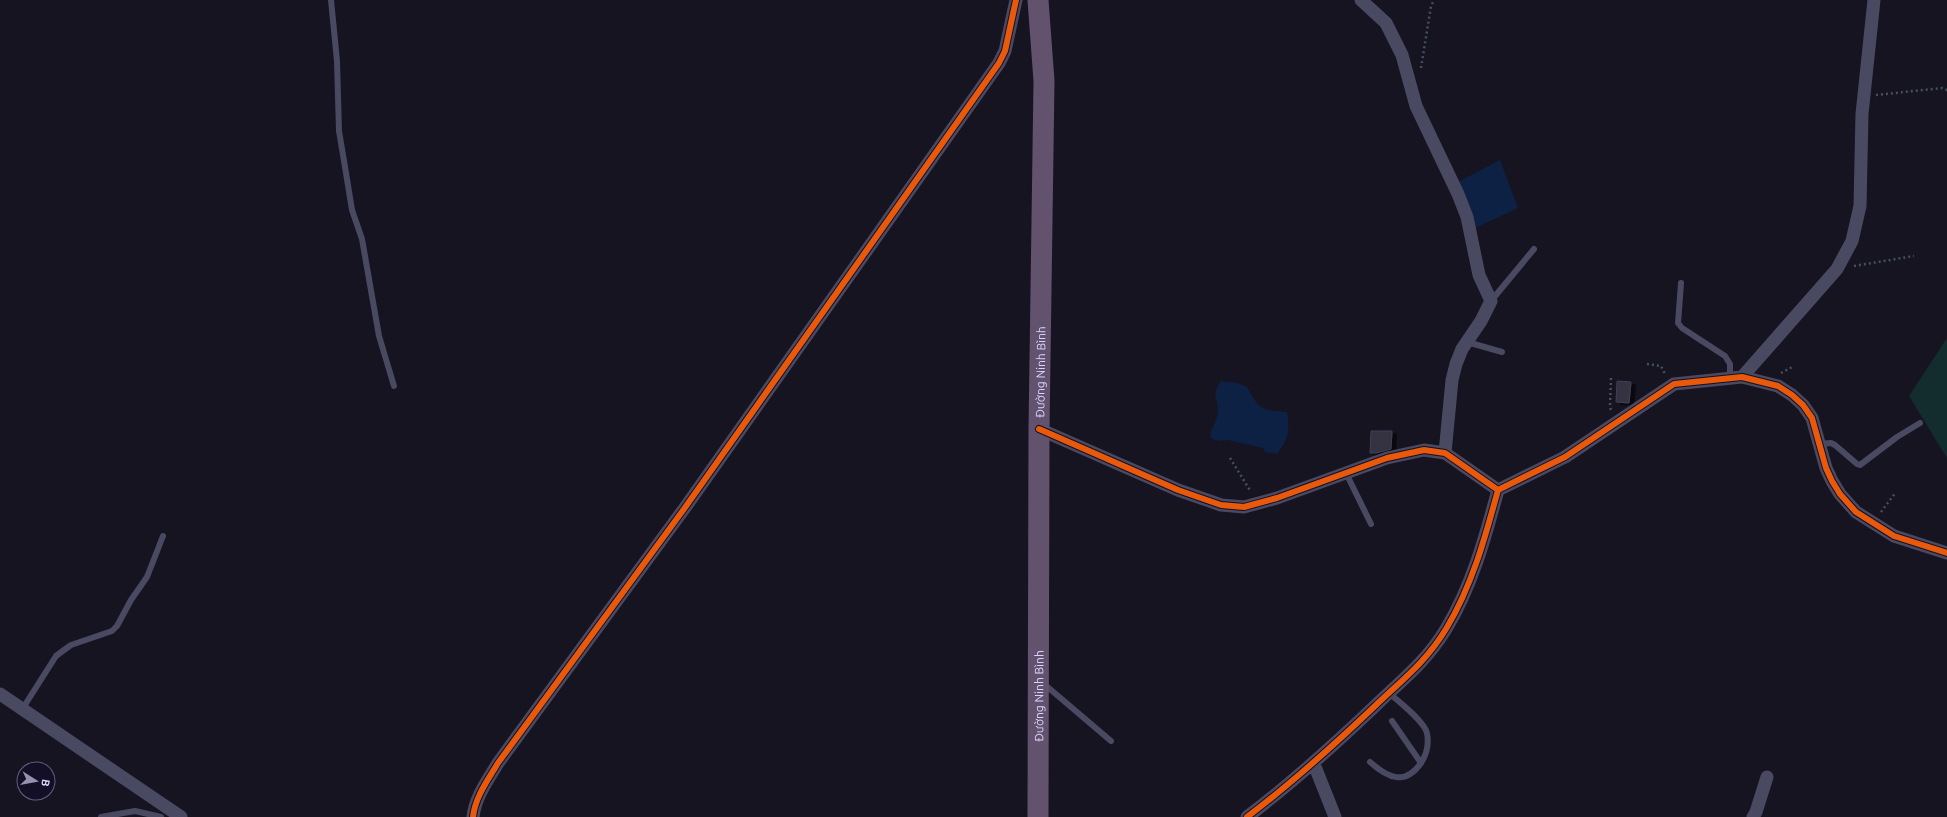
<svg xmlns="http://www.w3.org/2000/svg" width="1947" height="817" font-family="Ubuntu,sans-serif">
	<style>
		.green { fill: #132c2d }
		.water { fill: #0d2144 }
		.building { fill: #343243; stroke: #433f54; filter: url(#shadow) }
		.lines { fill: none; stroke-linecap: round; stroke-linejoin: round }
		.path { stroke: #44505f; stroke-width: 2.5; stroke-dasharray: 2 3; stroke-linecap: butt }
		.service { stroke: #4a4962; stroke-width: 6 }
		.minor { stroke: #4a4962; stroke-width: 13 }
		.trunk { stroke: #62526e; stroke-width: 21 }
		.cycleway-casing { stroke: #130f26; stroke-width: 8 }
		.cycleway { stroke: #e8590c; stroke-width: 6 }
		.labels { text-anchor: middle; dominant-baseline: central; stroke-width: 4; stroke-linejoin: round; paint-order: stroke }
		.street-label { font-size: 12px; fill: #d9d4ff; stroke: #130f26 }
	</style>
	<defs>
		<filter id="shadow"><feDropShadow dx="4.5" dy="2.5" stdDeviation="0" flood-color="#0009"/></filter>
	</defs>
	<rect width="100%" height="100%" fill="#161421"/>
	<path class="green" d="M 1947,338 L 1947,458 L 1909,396 Z"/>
	<path class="water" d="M 1500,160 L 1518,208 L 1473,229 L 1456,183 Z
		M 1221,381 L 1237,383 L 1247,387 C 1261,411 1259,409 1287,412 C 1290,431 1289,438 1277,454 L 1265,452 L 1263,448 L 1228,440 L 1220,441 L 1212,439 L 1210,433 C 1214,425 1218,418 1218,409 C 1217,395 1211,396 1221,381 Z"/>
	<path class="building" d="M 1617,381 L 1631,382 L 1629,403 L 1616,402 Z
		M 1371,431 L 1392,431 L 1391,449 L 1376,453 L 1370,453 Z"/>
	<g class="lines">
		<path class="path" d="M 1421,68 L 1431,6 L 1434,0
			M 1876,95 L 1942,88 L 1947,90
			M 1854,266 L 1914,256
			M 1647,364 L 1661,366 L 1665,374
			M 1781,373 L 1794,366
			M 1611,378 L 1610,406 L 1611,411
			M 1230,458 L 1251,492
			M 1881,512 L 1896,492"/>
		<path class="service" d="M 331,0 L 337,61 L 339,131 L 346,173 L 352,210 L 362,239 L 379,336 L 394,386
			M 1681,283 L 1678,323 L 1682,328 L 1725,356 L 1730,364 L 1730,378
			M 1491,301 L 1534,249
			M 1467,342 L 1502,352
			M 1819,444 L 1831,443 L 1835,445 L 1857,464 L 1860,465 L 1897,437 L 1920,423
			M 1346,473 L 1371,524
			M 1044,684 L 1111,741
			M 23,708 L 56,656 L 64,650 L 71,645 L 112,631 L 117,626 L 131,600 L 147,577 L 163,536
			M 1392,721 L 1421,763
			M 1370,762 C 1388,778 1405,786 1421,763 C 1427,754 1429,744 1427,733 C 1424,721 1399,702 1389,693
			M 101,817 L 135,811 L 161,817"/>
		<path class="minor" d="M 1361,0 L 1386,23 L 1402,55 L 1416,106 L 1458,194 L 1467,217 L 1479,275 L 1491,301 L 1481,321 L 1462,349 L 1456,364 L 1452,380 L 1445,453
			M 1742,377 L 1837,269 L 1852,241 L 1860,206 L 1862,114 L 1874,0
			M 1039,429 L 1178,490 L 1221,505 L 1244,507 L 1277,498 L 1387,458 L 1424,450 L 1445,453 L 1498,490
			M 0,694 L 181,817
			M 1314,764 L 1335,817
			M 473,817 C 475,797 488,780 498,763 L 684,509 L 999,63 L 1005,51 L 1016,0
			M 1247,817 C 1292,783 1334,745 1375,706 C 1402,680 1426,662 1446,629 C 1472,586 1485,538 1498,490 L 1565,457 L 1674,384 L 1742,377 L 1778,386 L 1792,395 L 1803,405 L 1812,418 L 1826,468 L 1832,481 L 1840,494 L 1856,512 L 1894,536 L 1947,553
			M 1753,817 L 1756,812 L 1767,777"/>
		<path class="trunk" id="s1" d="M 1038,817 L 1039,429 L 1044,81 L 1038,0"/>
		<defs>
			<path id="cycleway" d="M 1039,429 L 1178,490 L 1221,505 L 1244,507 L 1277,498 L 1387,458 L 1424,450 L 1445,453 L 1498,490
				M 473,817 C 475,797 488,780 498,763 L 684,509 L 999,63 L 1005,51 L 1016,0
				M 1247,817 C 1292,783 1334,745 1375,706 C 1402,680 1426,662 1446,629 C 1472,586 1485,538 1498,490 L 1565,457 L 1674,384 L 1742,377 L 1778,386 L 1792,395 L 1803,405 L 1812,418 L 1826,468 L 1832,481 L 1840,494 L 1856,512 L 1894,536 L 1947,553"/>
		</defs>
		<use href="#cycleway" class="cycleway-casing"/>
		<use href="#cycleway" class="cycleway"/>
	</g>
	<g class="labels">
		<g class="street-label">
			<text stroke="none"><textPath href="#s1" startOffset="445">Đường Ninh Bình</textPath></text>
			<text stroke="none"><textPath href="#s1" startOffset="121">Đường Ninh Bình</textPath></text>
		</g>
	</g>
	<g transform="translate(36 781) rotate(101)"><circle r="19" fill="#130f26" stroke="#625e7d"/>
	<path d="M0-3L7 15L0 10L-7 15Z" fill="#9591b1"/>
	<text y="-6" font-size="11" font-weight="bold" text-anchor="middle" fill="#d9d4ff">B</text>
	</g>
</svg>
